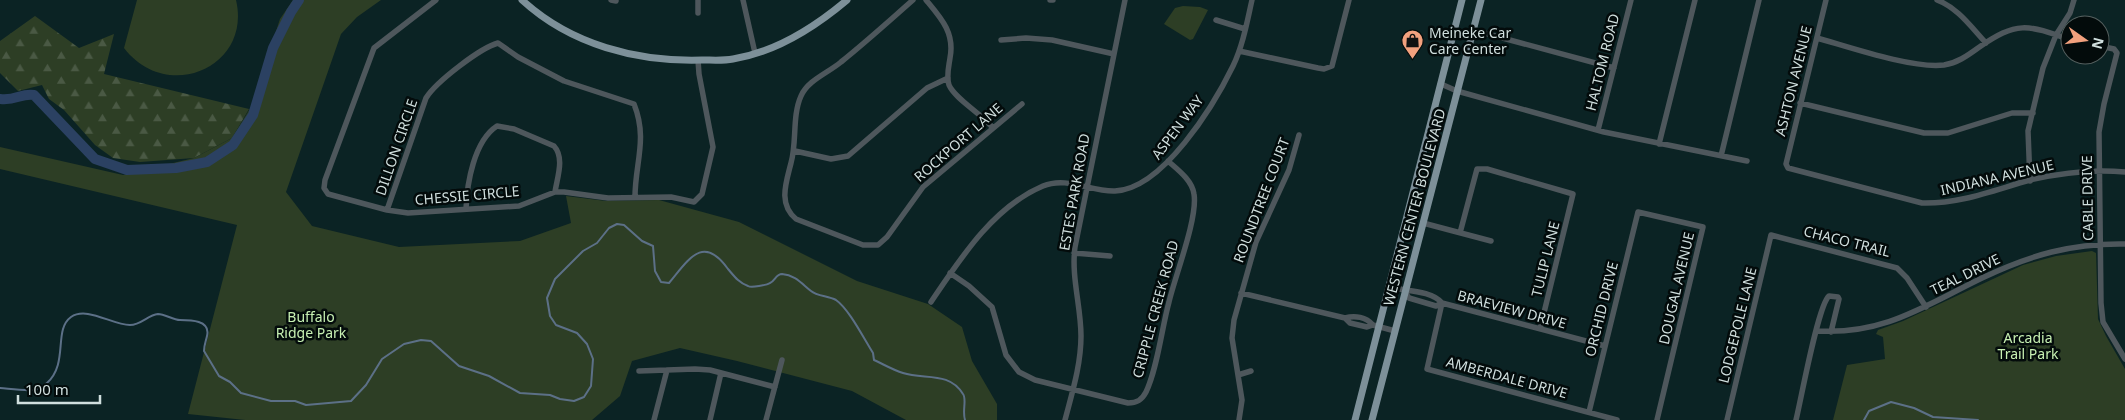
<svg xmlns="http://www.w3.org/2000/svg" width="2125" height="420" font-family="'Noto Sans',sans-serif">
	<style>
		.forest { fill: url(#forest-firs) }
		.park { fill: #2d3e25 }
		.lines { fill: none; stroke-linecap: round; stroke-linejoin: round }
		.stream { stroke: #5c7087; stroke-width: 2 }
		.river { stroke: #2b4162; stroke-width: 10 }
		.minor { stroke: #4e575c; stroke-width: 5.5 }
		.major { stroke: #7d9099; stroke-width: 7 }
		.labels { text-anchor: middle; dominant-baseline: central; stroke-width: 5; stroke-linejoin: round; paint-order: stroke }
		.poi-label { font-size: 14px; fill: #d0dfde; stroke: #030b0b; text-anchor: start }
		.street-label { font-size: 14px; fill: #d0dfde; stroke: #030b0b }
		.park-label { font-size: 14px; fill: #c7f0b2; stroke: #030b0b }
	</style>
	<defs>
		<pattern id="forest-firs" width="22" height="20" patternUnits="userSpaceOnUse" patternTransform="scale(1.25)"><rect width="22" height="20" fill="#2d3e25"/><path d="M5 1l3.5 6h-7zM16 11l3.5 6h-7z" fill="#4a5944"/></pattern>
	</defs>
	<rect width="100%" height="100%" fill="#0b2324"/>
	<path class="forest" d="M 35,16 L 79,48 L 114,34 L 104,74 L 249,109 L 232,138 L 194,158 L 140,162 L 113,158 L 95,145 L 64,110 L 49,99 L 42,85 L 18,91 L 0,73 L 0,41 Z"/>
	<path class="park" d="M 137,0 L 236,0 C 252,67 167,104 124,48 Z
		M 293,0 L 381,0 L 357,17 L 341,34 L 286,192 L 312,226 L 399,247 L 520,241 L 571,223 L 566,196 L 606,201 L 659,200 L 739,222 L 857,281 L 928,304 L 962,327 L 972,361 L 997,404 L 997,420 L 906,420 L 852,391 L 737,361 L 680,348 L 632,361 L 620,396 L 592,420 L 245,420 L 188,414 L 237,225 L 0,169 L 0,147 L 123,175 L 194,158 L 232,138 L 251,107 L 280,19 Z
		M 1183,6 L 1200,7 L 1208,10 L 1193,39 L 1190,40 L 1164,24 L 1175,8 Z
		M 2092,251 L 2096,253 L 2098,319 L 2106,336 L 2125,369 L 2125,420 L 1833,420 L 1847,365 L 1885,359 L 1883,337 L 1876,334 L 1878,330 L 1903,321 L 2023,265 L 2056,256 Z"/>
	<g class="lines">
		<path class="stream" d="M 0,388 C 11,389 23,391 34,390 C 39,389 44,386 47,383 C 69,363 53,330 71,317 C 87,306 112,325 130,325 C 141,325 148,315 158,314 C 165,314 173,320 180,320 C 190,320 211,320 207,336 C 206,341 204,345 204,351 L 219,376 L 230,382 L 241,393 L 271,401 L 295,401 L 306,405 L 351,401 L 366,385 L 382,359 L 404,344 L 421,340 L 431,341 L 459,366 L 489,376 L 520,393 L 550,395 L 560,399 L 574,401 L 584,397 L 591,386 L 593,359 L 587,344 L 577,333 L 556,325 L 550,316 L 547,298 L 555,279 L 583,251 L 597,243 L 609,228 L 617,224 L 624,225 L 642,241 L 653,246 L 655,271 L 661,282 L 669,283 C 689,259 703,234 728,269 C 734,276 739,283 748,286 C 751,288 767,285 770,283 C 775,281 776,274 782,274 C 795,275 802,284 811,291 C 817,296 828,296 836,300 C 849,309 864,339 873,353 L 874,360 C 883,364 893,370 903,373 C 924,380 949,371 963,394 C 967,399 962,411 965,420
			M 1864,420 L 1869,411 L 1891,402 L 1914,408 L 1933,417 L 1978,420"/>
		<path class="river" d="M 0,99 C 16,101 21,93 34,95 L 95,159 L 127,170 L 176,168 L 207,162 L 233,145 L 253,115 L 273,48 L 291,12 L 299,0"/>
		<path class="minor" d="M 436,0 L 374,48 L 325,180 L 324,188 L 328,194 L 387,210 L 408,213 L 519,206 L 555,192 L 564,192 L 608,198 L 671,197 L 694,202 L 702,194 L 713,147 L 699,74 L 698,60
			M 611,0 L 616,1
			M 743,0 L 755,53
			M 913,0 C 889,21 866,42 841,62 C 828,73 808,80 801,96 C 792,116 797,142 791,163 C 786,183 778,204 796,219 L 863,245 L 878,245 L 887,237 L 923,187 L 1022,104
			M 926,0 C 941,18 955,33 950,58 C 949,66 946,76 949,85 C 955,99 981,113 993,128
			M 1050,0 L 1053,0
			M 1826,0 L 1786,164 L 1788,168 L 1922,203 C 1960,204 1994,190 2030,180 C 2060,173 2094,169 2125,172
			M 1937,0 C 1958,8 1971,27 1986,43
			M 698,13 L 698,0
			M 1216,20 L 1245,29
			M 1473,30 L 1614,68
			M 1817,38 C 1849,47 1913,69 1944,65 C 1957,63 1967,56 1978,48 C 2017,21 2027,24 2070,40
			M 1001,40 L 1026,38 L 1052,40 L 1114,54
			M 2100,46 L 2114,49 L 2117,53 L 2104,104 L 2099,132 L 2101,303 L 2103,322 L 2125,359
			M 1239,51 L 1318,68 L 1324,69 L 1332,66 L 1349,0
			M 1441,84 L 1457,91 L 1604,132 L 1747,161
			M 1800,103 L 1924,133 L 1948,133 L 2012,113 L 2033,113
			M 1598,130 L 1631,0
			M 1659,144 L 1695,0
			M 795,151 L 831,159 L 848,156 L 927,88 L 948,78
			M 1721,156 L 1759,0
			M 2030,181 L 2028,131 L 2043,68 L 2056,35 L 2070,13 L 2074,0
			M 466,209 C 467,183 474,141 497,126 L 514,129 L 554,146 C 565,158 557,178 555,192
			M 387,210 L 426,98 C 436,82 480,48 498,43 L 518,57 L 564,81 L 634,104 C 648,139 635,163 635,197
			M 1423,223 L 1491,241
			M 1460,233 L 1477,169 L 1487,169 L 1573,194 L 1540,329
			M 1074,253 L 1110,256
			M 950,273 L 969,286 L 992,307 L 1006,355 L 1019,372 L 1035,380 L 1128,403 C 1137,403 1142,400 1146,392 C 1157,370 1162,327 1169,302 C 1175,276 1198,218 1194,194 C 1192,180 1178,170 1168,161
			M 1388,287 C 1404,291 1432,290 1442,303
			M 1405,292 L 1409,298 L 1436,306 L 1442,303 L 1605,346
			M 1241,293 L 1345,318 L 1350,323 L 1367,327 L 1373,325 L 1395,331
			M 931,302 C 960,259 993,207 1043,186 C 1067,176 1091,192 1115,191 C 1163,189 1214,105 1233,66 C 1243,45 1247,22 1252,0
			M 1442,303 L 1427,369 L 1617,420
			M 1345,318 C 1355,315 1366,317 1373,325
			M 1817,331 C 1884,335 1924,306 1982,278 C 2030,255 2072,243 2125,244
			M 639,371 L 695,369 L 710,370 L 775,387
			M 1238,375 L 1251,371
			M 1589,412 L 1638,212 L 1703,227 L 1657,420
			M 654,420 L 667,370
			M 710,420 L 721,373
			M 766,420 L 782,360
			M 1065,420 C 1072,393 1081,365 1081,336 C 1081,306 1071,277 1075,247 L 1125,0
			M 1239,420 L 1242,400 L 1232,338 L 1234,320 L 1256,242 L 1289,170 L 1299,135
			M 1727,420 L 1771,235 L 1897,268 L 1907,278 L 1926,307
			M 1796,420 C 1801,400 1818,305 1829,296 L 1838,297 L 1839,299 L 1831,332"/>
		<path class="major" d="M 522,0 C 571,45 637,62 702,60 C 712,60 723,61 733,59 C 776,52 815,27 847,0
			M 1355,420 L 1462,0
			M 1372,420 L 1481,0"/>
	</g>
	<defs>
		<symbol id="shop-pin" viewBox="-11 -11 22 30"><path d="M0 17L-7.5 6A9.5 9.5 0 1 1 7.5 6Z" fill="#f2a17e" stroke="#030b0b"/><path d="M-5-2.5h2.3a2.7 3.5 0 0 1 5.4 0H5L5.5 6h-11ZM-1.5-2.5h3a1.5 2.3 0 0 0-3 0Z" fill="#111"/></symbol>
	</defs>
	<g fill-rule="evenodd">
		<use href="#shop-pin" x="1400" y="28" width="25" height="34"/>
	</g>
	<g class="labels">
		<g class="poi-label">
			<text x="1429" y="32">Meineke Car<tspan x="1429" dy="16">Care Center</tspan></text>
		</g>
		<g class="street-label">
			<text transform="translate(1602 62) rotate(-76)">HALTOM ROAD</text>
			<text transform="translate(1793 81) rotate(-76)">ASHTON AVENUE</text>
			<text transform="translate(1177 127) rotate(-53)">ASPEN WAY</text>
			<text transform="translate(958 142) rotate(-41)">ROCKPORT LANE</text>
			<text transform="translate(396 147) rotate(-71)">DILLON CIRCLE</text>
			<text transform="translate(1997 177) rotate(-13)">INDIANA AVENUE</text>
			<text transform="translate(1074 192) rotate(-80)">ESTES PARK ROAD</text>
			<text transform="translate(467 195) rotate(-5)">CHESSIE CIRCLE</text>
			<text transform="translate(2087 198) rotate(-91)">CABLE DRIVE</text>
			<text transform="translate(1261 200) rotate(-69)">ROUNDTREE COURT</text>
			<text transform="translate(1414 207) rotate(-75)">WESTERN CENTER BOULEVARD</text>
			<text transform="translate(1847 241) rotate(14)">CHACO TRAIL</text>
			<text transform="translate(1545 259) rotate(-76)">TULIP LANE</text>
			<text transform="translate(1965 274) rotate(-26)">TEAL DRIVE</text>
			<text transform="translate(1676 288) rotate(-77)">DOUGAL AVENUE</text>
			<text transform="translate(1155 309) rotate(-75)">CRIPPLE CREEK ROAD</text>
			<text transform="translate(1512 309) rotate(15)">BRAEVIEW DRIVE</text>
			<text transform="translate(1601 309) rotate(-76)">ORCHID DRIVE</text>
			<text transform="translate(1737 325) rotate(-76)">LODGEPOLE LANE</text>
			<text transform="translate(1507 377) rotate(15)">AMBERDALE DRIVE</text>
		</g>
		<g class="park-label">
			<text x="311" y="316">Buffalo<tspan x="311" dy="16">Ridge Park</tspan></text>
			<text x="2028" y="337">Arcadia<tspan x="2028" dy="16">Trail Park</tspan></text>
		</g>
	</g>
	<g transform="translate(2085 40) rotate(104)"><circle r="24" fill="#030b0b" stroke="#55605f"/>
	<path d="M0-4L9 19L0 12L-9 19Z" fill="#f2a17e"/>
	<text y="-8" font-size="14" font-weight="bold" text-anchor="middle" fill="#d0dfde">N</text>
	</g>
	<path d="M18 395v8h82v-8" fill="none" stroke="#d0dfde" stroke-width="2.5"/>
	<text x="25" y="395" font-size="15" fill="#d0dfde" stroke="#030b0b" stroke-width="4" paint-order="stroke">100 m</text>
</svg>
